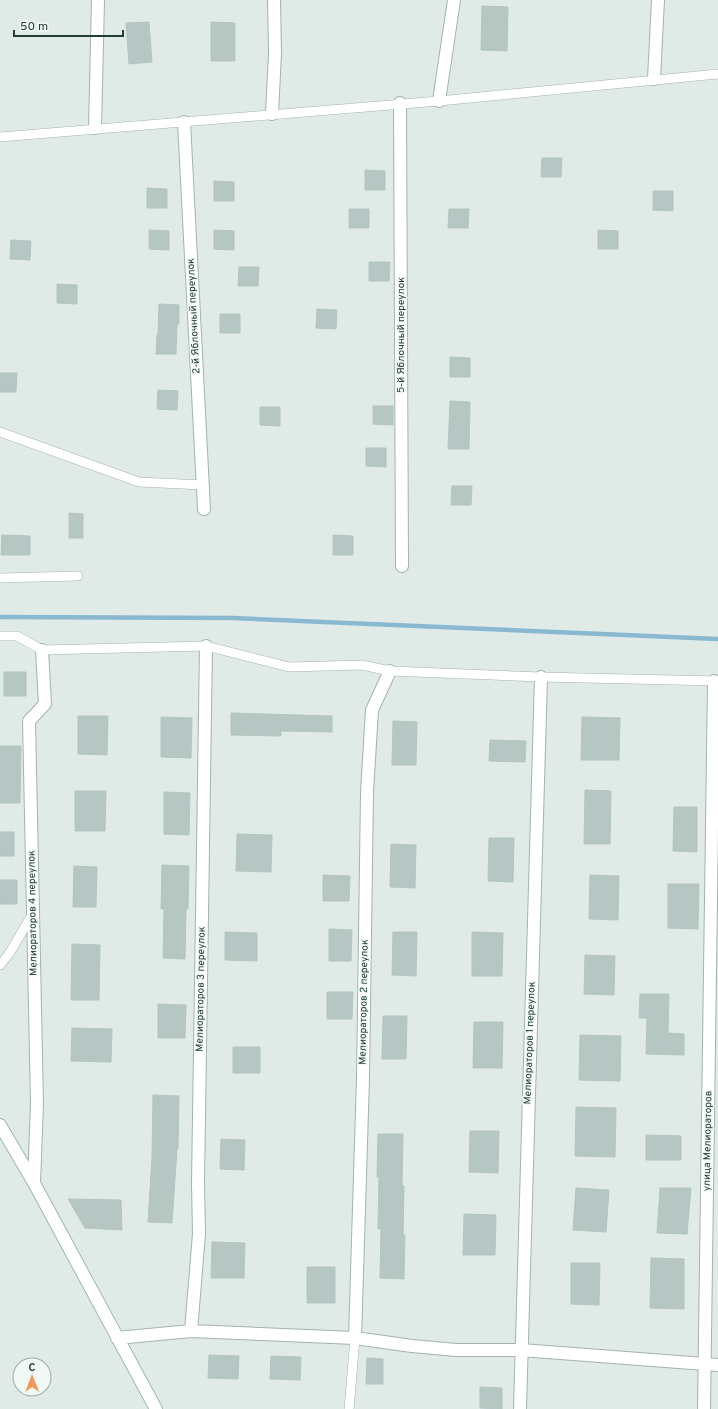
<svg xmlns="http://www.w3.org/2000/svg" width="718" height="1409" font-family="Overpass,sans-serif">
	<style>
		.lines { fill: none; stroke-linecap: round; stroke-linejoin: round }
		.stream { stroke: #88b9d1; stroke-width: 4.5 }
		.building { fill: #b6c6c2; stroke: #b3c5c1 }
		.lane-casing { stroke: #a3b3b0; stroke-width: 10 }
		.street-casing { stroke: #a3b3b0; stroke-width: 14 }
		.secondary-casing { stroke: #9fb7b3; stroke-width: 14 }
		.lane { stroke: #fff; stroke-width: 9 }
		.street { stroke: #fff; stroke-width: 12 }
		.secondary { stroke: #fff; stroke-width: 12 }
		.labels { text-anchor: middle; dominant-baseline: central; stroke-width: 3; stroke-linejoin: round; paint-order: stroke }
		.street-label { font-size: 10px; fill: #213c39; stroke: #f1f8f6 }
	</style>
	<rect width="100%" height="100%" fill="#e0ebe8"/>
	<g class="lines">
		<path class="stream" d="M 0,617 L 233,618 L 718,639"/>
	</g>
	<path class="building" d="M 482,6 L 508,7 L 507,51 L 481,50 Z
		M 149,22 L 152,62 L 129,64 L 126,23 Z
		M 211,22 L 235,23 L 235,61 L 211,61 Z
		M 542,158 L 562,158 L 561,177 L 541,177 Z
		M 365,170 L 385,171 L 385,190 L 365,190 Z
		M 214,181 L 234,182 L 234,201 L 214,201 Z
		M 147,188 L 167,189 L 167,208 L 147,208 Z
		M 653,191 L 673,191 L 673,211 L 653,210 Z
		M 349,209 L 369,209 L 369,228 L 349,228 Z
		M 449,209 L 469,209 L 468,228 L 448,228 Z
		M 149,230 L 169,231 L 169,250 L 149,249 Z
		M 214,230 L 234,231 L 234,250 L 214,249 Z
		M 598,230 L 618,231 L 618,249 L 598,249 Z
		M 11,240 L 31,241 L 30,260 L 10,259 Z
		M 369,262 L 390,262 L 389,281 L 369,281 Z
		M 239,267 L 259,267 L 258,286 L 238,286 Z
		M 57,284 L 77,285 L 77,304 L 57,303 Z
		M 159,304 L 179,305 L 179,324 L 177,324 L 176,354 L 156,354 L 157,335 L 158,335 Z
		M 317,309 L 337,310 L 336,329 L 316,328 Z
		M 220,314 L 240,314 L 240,333 L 220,333 Z
		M 450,357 L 470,358 L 470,377 L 450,377 Z
		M 0,373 L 17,373 L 16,392 L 0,392 Z
		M 158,390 L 178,391 L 177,410 L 157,409 Z
		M 450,401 L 470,402 L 469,449 L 448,449 Z
		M 373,406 L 393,406 L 393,425 L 373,424 Z
		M 260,407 L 280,407 L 280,426 L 260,425 Z
		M 366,448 L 386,448 L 386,467 L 366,466 Z
		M 452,486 L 472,486 L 471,505 L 451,505 Z
		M 69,513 L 83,514 L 83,538 L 69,538 Z
		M 2,535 L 30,536 L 30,555 L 1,555 Z
		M 333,535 L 353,536 L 353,555 L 333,555 Z
		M 4,672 L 26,672 L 26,696 L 4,696 Z
		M 231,713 L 332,716 L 332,732 L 281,731 L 281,736 L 231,735 Z
		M 78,716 L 108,716 L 107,755 L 78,754 Z
		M 161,717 L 192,718 L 191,758 L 161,757 Z
		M 582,717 L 620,718 L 619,760 L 581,760 Z
		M 393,721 L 417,722 L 416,765 L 392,765 Z
		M 490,740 L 526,741 L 525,762 L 489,761 Z
		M 0,746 L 21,746 L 20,803 L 0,803 Z
		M 585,790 L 611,791 L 610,844 L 584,844 Z
		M 75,791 L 106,791 L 105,831 L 75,831 Z
		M 164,792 L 190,793 L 189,835 L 164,834 Z
		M 674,807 L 697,807 L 697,852 L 673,851 Z
		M 0,832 L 14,832 L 14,856 L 0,856 Z
		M 237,834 L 272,835 L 271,872 L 236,871 Z
		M 489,838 L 514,838 L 513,882 L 488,881 Z
		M 391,844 L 416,845 L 415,888 L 390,887 Z
		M 162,865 L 189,866 L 188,909 L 186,909 L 185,959 L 163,958 L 164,909 L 161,909 Z
		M 74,866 L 97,867 L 96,907 L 73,907 Z
		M 323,875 L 350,876 L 349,901 L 323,901 Z
		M 590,875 L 619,876 L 618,920 L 589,919 Z
		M 0,880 L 17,880 L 17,904 L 0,904 Z
		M 668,884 L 699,884 L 698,929 L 668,928 Z
		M 329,929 L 352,930 L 351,961 L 329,961 Z
		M 225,932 L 257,933 L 257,961 L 225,960 Z
		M 393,932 L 417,932 L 416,976 L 392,975 Z
		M 472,932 L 503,933 L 502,976 L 472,976 Z
		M 72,944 L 100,945 L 99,1000 L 71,1000 Z
		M 585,955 L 615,956 L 614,995 L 584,994 Z
		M 327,992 L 353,992 L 352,1019 L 327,1019 Z
		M 640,994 L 669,994 L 668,1033 L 684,1034 L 684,1055 L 646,1054 L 647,1018 L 639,1018 Z
		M 158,1004 L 186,1005 L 185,1038 L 158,1038 Z
		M 383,1016 L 407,1016 L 406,1059 L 382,1059 Z
		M 474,1022 L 503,1022 L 502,1068 L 473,1068 Z
		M 72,1028 L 112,1029 L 111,1062 L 71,1061 Z
		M 580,1035 L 621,1036 L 620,1081 L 579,1080 Z
		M 233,1047 L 260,1047 L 260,1073 L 233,1073 Z
		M 153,1095 L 179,1096 L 178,1149 L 177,1149 L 172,1223 L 148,1222 L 152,1158 Z
		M 576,1107 L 616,1108 L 615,1157 L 575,1156 Z
		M 470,1131 L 499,1131 L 498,1173 L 469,1172 Z
		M 378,1134 L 403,1134 L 402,1186 L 404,1186 L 403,1235 L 405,1235 L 404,1279 L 380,1278 L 381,1229 L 378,1229 L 379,1177 L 377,1177 Z
		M 646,1135 L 681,1136 L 681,1160 L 646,1160 Z
		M 221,1139 L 245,1140 L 244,1170 L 220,1169 Z
		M 576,1188 L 609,1190 L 606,1232 L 573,1230 Z
		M 660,1188 L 691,1188 L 687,1234 L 657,1233 Z
		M 68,1199 L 121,1200 L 122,1230 L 85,1228 Z
		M 464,1214 L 496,1215 L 495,1255 L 463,1255 Z
		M 212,1242 L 245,1243 L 244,1278 L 211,1278 Z
		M 651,1258 L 684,1259 L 684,1309 L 650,1308 Z
		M 571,1263 L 600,1263 L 599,1305 L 571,1304 Z
		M 307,1267 L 335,1267 L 335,1303 L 307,1303 Z
		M 209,1355 L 239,1356 L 238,1379 L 208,1378 Z
		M 271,1356 L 301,1357 L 300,1380 L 270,1379 Z
		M 367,1358 L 383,1359 L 383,1384 L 366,1384 Z
		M 480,1387 L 502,1388 L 502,1409 L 480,1408 Z"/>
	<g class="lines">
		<defs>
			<path id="lane" d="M 0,137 L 439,101 L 718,74
				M 0,432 L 139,482 L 203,485
				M 0,578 L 78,576
				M 0,636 L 17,636 L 42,650 L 206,646 L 289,667 L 362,665 L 390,671 L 541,677 L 718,681
				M 0,965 L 9,954 L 33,913
				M 349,1409 L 355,1338"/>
			<path id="street" d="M 654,79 L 658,0
				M 439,101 L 454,0
				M 400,103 L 402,566
				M 272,114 L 275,53 L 274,0
				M 184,122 L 204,509
				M 95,128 L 98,0
				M 34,1183 L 37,1103 L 29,721 L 45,704 L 42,650
				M 191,1331 L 199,1234 L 198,1184 L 206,646
				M 117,1338 L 191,1331 L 355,1338 L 412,1346 L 456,1350 L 521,1350 L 718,1365
				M 355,1338 L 363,1078 L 367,792 L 372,710 L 390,671
				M 520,1409 L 541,677
				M 704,1409 L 714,681"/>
			<path id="secondary" d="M 0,1125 L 34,1183 L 156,1409"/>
		</defs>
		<use href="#lane" class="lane-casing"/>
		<use href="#street" class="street-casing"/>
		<use href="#secondary" class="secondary-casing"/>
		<use href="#lane" class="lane"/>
		<use href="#street" class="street"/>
		<use href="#secondary" class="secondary"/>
	</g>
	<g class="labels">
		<g class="street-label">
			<text transform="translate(194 316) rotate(-93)">2-й Яблочный переулок</text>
			<text transform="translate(401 335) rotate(-90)">5-й Яблочный переулок</text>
			<text transform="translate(33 913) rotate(-91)">Мелиораторов 4 переулок</text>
			<text transform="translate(201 989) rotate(-89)">Мелиораторов 3 переулок</text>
			<text transform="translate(364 1002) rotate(-89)">Мелиораторов 2 переулок</text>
			<text transform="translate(530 1043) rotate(-88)">Мелиораторов 1 переулок</text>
			<text transform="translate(708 1141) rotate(-89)">улица Мелиораторов</text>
		</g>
	</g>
	<g transform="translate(32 1377) rotate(359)"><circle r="19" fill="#f1f8f6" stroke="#9eadaa"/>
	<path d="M0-3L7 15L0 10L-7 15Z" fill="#f29857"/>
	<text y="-6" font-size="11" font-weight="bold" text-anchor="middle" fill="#213c39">С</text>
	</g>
	<path d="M14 30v6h109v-6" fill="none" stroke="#213c39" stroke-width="2"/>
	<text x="20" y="30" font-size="12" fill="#213c39" stroke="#f1f8f6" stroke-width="3" paint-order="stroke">50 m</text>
</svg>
